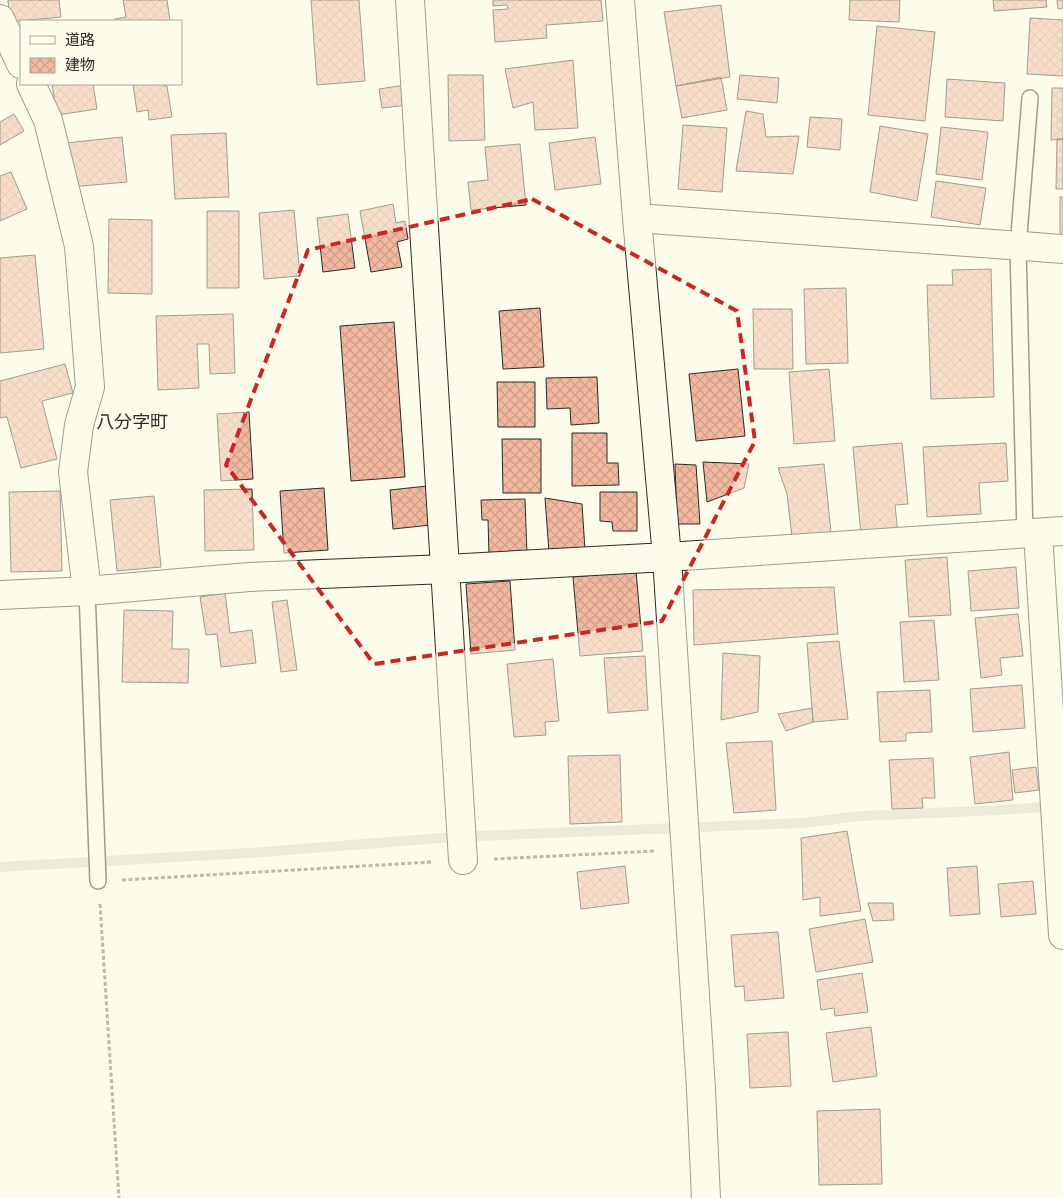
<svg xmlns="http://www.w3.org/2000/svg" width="1063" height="1198" font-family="Commissioner,'Noto Sans JP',sans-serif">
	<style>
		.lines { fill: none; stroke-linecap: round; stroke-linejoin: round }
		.stream { stroke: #d8d7c9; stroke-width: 10 }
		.building { fill: url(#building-cross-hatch); stroke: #2b2b2b }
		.service-casing { stroke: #2b2b2b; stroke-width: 18 }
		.minor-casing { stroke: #2b2b2b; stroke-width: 30 }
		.path { stroke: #6a6964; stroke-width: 3; stroke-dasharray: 4 2.5; stroke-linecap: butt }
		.service { stroke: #fdfbea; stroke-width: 15 }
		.minor { stroke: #fdfbea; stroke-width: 28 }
		.marked { fill: none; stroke: #c62828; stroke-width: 4; stroke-dasharray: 10 6; stroke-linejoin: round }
		.labels { text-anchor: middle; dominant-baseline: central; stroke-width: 4; stroke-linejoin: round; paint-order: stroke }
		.quarter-label { font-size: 18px; fill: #2b2b2b; stroke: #fdfbea }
	</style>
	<defs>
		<pattern id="building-cross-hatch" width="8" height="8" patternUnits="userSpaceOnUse" patternTransform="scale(1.25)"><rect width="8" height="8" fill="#f2b8a0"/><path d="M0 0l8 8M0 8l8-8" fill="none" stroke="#d09e8a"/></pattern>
	</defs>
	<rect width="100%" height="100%" fill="#fdfbea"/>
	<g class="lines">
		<path class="stream" d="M 0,867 L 263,852 L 453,837 L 802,823 L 861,816 L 1001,810 L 1055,806"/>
	</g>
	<path class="building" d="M 8,0 L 59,0 L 61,17 L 10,22 Z
		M 123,0 L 167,0 L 170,21 L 115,21 L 115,19 L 126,17 Z
		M 311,0 L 359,0 L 365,81 L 317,85 Z
		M 493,0 L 601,0 L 603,21 L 546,25 L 547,38 L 495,42 L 493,10 L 508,9 L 507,5 L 493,6 Z
		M 850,0 L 900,0 L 899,22 L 849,20 Z
		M 993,0 L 1046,0 L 1047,7 L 994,11 Z
		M 1057,0 L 1063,0 L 1063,8 L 1058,9 Z
		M 721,5 L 730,77 L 676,86 L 664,12 Z
		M 1030,18 L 1063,20 L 1063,76 L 1027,74 Z
		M 877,26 L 935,32 L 925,121 L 868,115 Z
		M 573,60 L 578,128 L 535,130 L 533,102 L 513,108 L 505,69 Z
		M 448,75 L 483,75 L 485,140 L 449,141 Z
		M 740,75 L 779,78 L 777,103 L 737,99 Z
		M 721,77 L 727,110 L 682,118 L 676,86 Z
		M 947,79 L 1005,83 L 1003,121 L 945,117 Z
		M 52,84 L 93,84 L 97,109 L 57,115 Z
		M 133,84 L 163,84 L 164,86 L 167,86 L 172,117 L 149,120 L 148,110 L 137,112 Z
		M 405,85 L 408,105 L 382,108 L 379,89 Z
		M 1052,88 L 1063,88 L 1063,139 L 1051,140 Z
		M 746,111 L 763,114 L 766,137 L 799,136 L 793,174 L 736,171 Z
		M 14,114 L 24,131 L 0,145 L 0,122 Z
		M 810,117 L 842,119 L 840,150 L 807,147 Z
		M 683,125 L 727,128 L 722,192 L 678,189 Z
		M 880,126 L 928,134 L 917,201 L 870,192 Z
		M 941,127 L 988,132 L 982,180 L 936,174 Z
		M 226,133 L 229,197 L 175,199 L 171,135 Z
		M 122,137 L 127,182 L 70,187 L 66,143 Z
		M 595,137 L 601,184 L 555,190 L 549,143 Z
		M 1057,139 L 1063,139 L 1063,189 L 1056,189 Z
		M 520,144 L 526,205 L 471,210 L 468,182 L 488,180 L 485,147 Z
		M 11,172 L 27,209 L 0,221 L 0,176 Z
		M 936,181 L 986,188 L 980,225 L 931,217 Z
		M 1060,197 L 1063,197 L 1063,242 L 1060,242 Z
		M 393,204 L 396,223 L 405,221 L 408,239 L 397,242 L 402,267 L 371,272 L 360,211 Z
		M 294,210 L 300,276 L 264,279 L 259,213 Z
		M 207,211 L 239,211 L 239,288 L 207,288 Z
		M 348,214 L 355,268 L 323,272 L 317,218 Z
		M 109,219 L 152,220 L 152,294 L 108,293 Z
		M 35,255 L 44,349 L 0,353 L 0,258 Z
		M 991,269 L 994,397 L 931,399 L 927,285 L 953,285 L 952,270 Z
		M 846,288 L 848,363 L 806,364 L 804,289 Z
		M 540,308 L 544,367 L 503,369 L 499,311 Z
		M 753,309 L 792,309 L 793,369 L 754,369 Z
		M 233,314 L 235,373 L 210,374 L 209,344 L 197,344 L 199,388 L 158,390 L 156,316 Z
		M 394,322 L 405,477 L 351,481 L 340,326 Z
		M 65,364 L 73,393 L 42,401 L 57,459 L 21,468 L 7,417 L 0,418 L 0,381 Z
		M 738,369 L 745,436 L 696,441 L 689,374 Z
		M 829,369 L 835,441 L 794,444 L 789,372 Z
		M 597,377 L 599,423 L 571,425 L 570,408 L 547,409 L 546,378 Z
		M 497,382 L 535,382 L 535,427 L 498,427 Z
		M 249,412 L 253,479 L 221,481 L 217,414 Z
		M 572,433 L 607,433 L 607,463 L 618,463 L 619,485 L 572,486 Z
		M 502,439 L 541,439 L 541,493 L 503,493 Z
		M 902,443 L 908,504 L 895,505 L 898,533 L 861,536 L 853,447 Z
		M 1006,443 L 1008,481 L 979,483 L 981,514 L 927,517 L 923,447 Z
		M 703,462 L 749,464 L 744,488 L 707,502 Z
		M 675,464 L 696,465 L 700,524 L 677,524 Z
		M 824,464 L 831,532 L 792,537 L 787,494 L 778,468 Z
		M 427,486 L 431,525 L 393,529 L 390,490 Z
		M 324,488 L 328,550 L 284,553 L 280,491 Z
		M 252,489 L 254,550 L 205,551 L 204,490 Z
		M 60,491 L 62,571 L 11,572 L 9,492 Z
		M 600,492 L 637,492 L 637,531 L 613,531 L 612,522 L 600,521 Z
		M 154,496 L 161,567 L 117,571 L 110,500 Z
		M 545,498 L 582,504 L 585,550 L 549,552 Z
		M 525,499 L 527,554 L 489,555 L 488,520 L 482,520 L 481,500 Z
		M 947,557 L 951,615 L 909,617 L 905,560 Z
		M 1016,567 L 1019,608 L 971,611 L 968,571 Z
		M 636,571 L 643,651 L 580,656 L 573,577 Z
		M 510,581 L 515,650 L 471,654 L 466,584 Z
		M 834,587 L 838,634 L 694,645 L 693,590 Z
		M 225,593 L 230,633 L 252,630 L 256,663 L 221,667 L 217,634 L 206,635 L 200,597 Z
		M 287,600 L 297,670 L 281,672 L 272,602 Z
		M 124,610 L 173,611 L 172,649 L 189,649 L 188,683 L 122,682 Z
		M 1018,614 L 1023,656 L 1000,658 L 1002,675 L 981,678 L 975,618 Z
		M 934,620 L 939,680 L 904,682 L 900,622 Z
		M 839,641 L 848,719 L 813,722 L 807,643 Z
		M 723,653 L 760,656 L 758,712 L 721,720 Z
		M 645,656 L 648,710 L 608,713 L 604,658 Z
		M 553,659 L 559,721 L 545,722 L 546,735 L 514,737 L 507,664 Z
		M 1022,685 L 1025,728 L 973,732 L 970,689 Z
		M 930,690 L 932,732 L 906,733 L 906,741 L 880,742 L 877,692 Z
		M 812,708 L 813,722 L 786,731 L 778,714 Z
		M 772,741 L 776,810 L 734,813 L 726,743 Z
		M 1009,752 L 1013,800 L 975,804 L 970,757 Z
		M 620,755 L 622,822 L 570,824 L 568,756 Z
		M 933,758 L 935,798 L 922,798 L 923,808 L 892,809 L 889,760 Z
		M 1036,767 L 1039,790 L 1015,793 L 1012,770 Z
		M 847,831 L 861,911 L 820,916 L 820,897 L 803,900 L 801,838 Z
		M 625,866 L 629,903 L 581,909 L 577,872 Z
		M 977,866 L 980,914 L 950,916 L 947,868 Z
		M 1033,881 L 1036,914 L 1001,917 L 998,884 Z
		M 868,903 L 893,903 L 894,920 L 873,921 Z
		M 865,919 L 873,962 L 816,972 L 809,929 Z
		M 778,932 L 784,998 L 745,1001 L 744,986 L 735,987 L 731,935 Z
		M 862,973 L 868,1012 L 835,1016 L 834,1008 L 821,1010 L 817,980 Z
		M 871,1027 L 877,1076 L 833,1082 L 826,1033 Z
		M 788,1032 L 791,1086 L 750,1088 L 747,1034 Z
		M 880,1109 L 882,1184 L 819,1185 L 817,1111 Z"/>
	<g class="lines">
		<defs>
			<path id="service" d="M 1025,534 L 1018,247 L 1030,98
				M 87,591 L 98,881"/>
			<path id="minor" d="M 410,0 L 463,860
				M 620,0 L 637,218 L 667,557 L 701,1089 L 706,1198
				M 0,19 L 21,64
				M 31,84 L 48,120 L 79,246 L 90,387 L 79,425 L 73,472 L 87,591
				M 637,218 L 1063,249
				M 1038,533 L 1063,935
				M 0,595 L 87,591 L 249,577 L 446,569 L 667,557 L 1063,531"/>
		</defs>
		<use href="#service" class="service-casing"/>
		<use href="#minor" class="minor-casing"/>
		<path class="path" d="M 494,859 L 655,851
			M 122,880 L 432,862
			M 100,904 L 119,1198"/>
		<use href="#service" class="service"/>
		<use href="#minor" class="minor"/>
	</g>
	<path d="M0 0H1063V1198H0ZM 532,199 L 737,311 L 755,441 L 662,621 L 374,664 L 226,465 L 308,250 Z" fill="#fdfbea" fill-opacity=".55" fill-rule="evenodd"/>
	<path class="marked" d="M 532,199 L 737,311 L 755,441 L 662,621 L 374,664 L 226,465 L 308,250 Z"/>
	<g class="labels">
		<g class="quarter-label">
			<text x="132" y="421">八分字町</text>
		</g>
	</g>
	<rect x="20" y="20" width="162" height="65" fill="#fdfbea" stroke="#a9a89e"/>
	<rect x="30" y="36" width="25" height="8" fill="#fdfbea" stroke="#a9a89e"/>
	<text x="65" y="45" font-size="15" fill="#2b2b2b">道路</text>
	<rect x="30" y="58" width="25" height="15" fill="url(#building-cross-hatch)" stroke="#a9a89e"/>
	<text x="65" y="70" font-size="15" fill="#2b2b2b">建物</text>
</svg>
